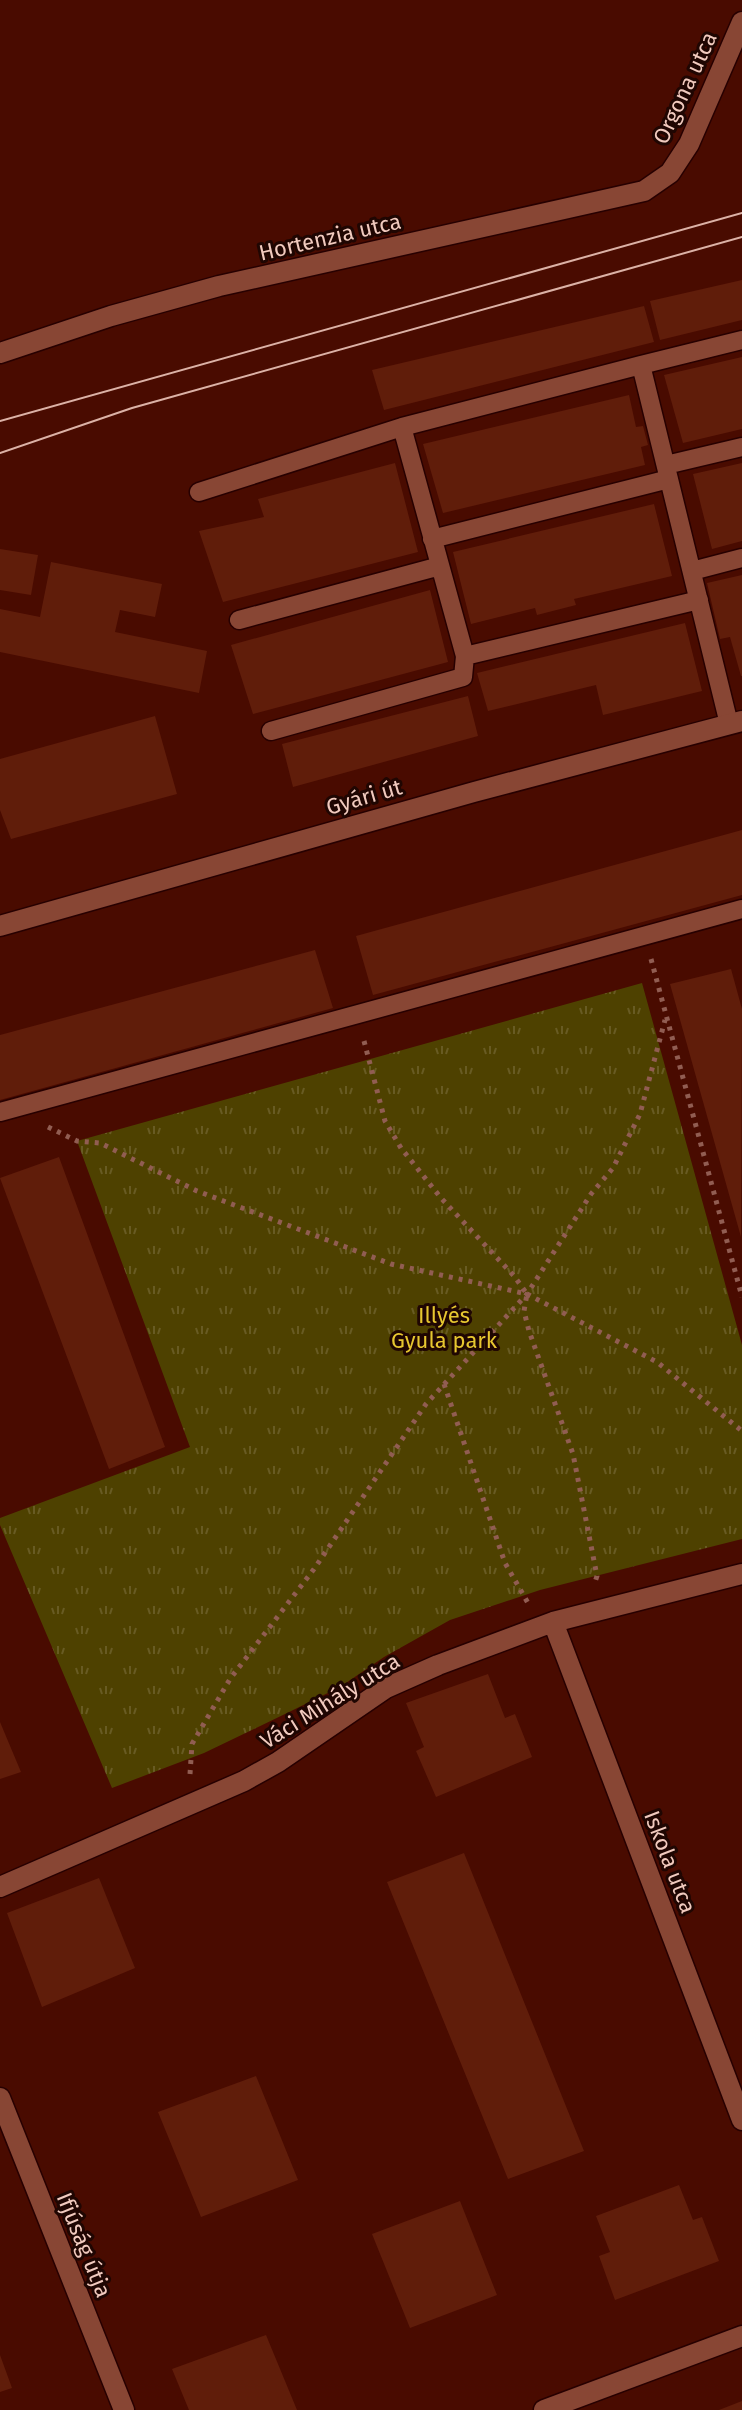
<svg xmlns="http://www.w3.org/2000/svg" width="742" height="2410" font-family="'Fira Sans',sans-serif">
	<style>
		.park { fill: url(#park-tufts) }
		.building { fill: #601d0a }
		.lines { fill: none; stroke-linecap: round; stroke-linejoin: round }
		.service-casing { stroke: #270000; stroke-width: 21 }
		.minor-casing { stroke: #270000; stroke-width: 23 }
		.tertiary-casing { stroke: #270000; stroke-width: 23 }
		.path { stroke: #915d52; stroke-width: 5; stroke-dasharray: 4 6; stroke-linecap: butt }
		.service { stroke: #884634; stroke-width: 18 }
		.minor { stroke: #884634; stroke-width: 20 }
		.tertiary { stroke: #884634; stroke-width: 20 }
		.tram { stroke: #dcb2a6; stroke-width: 2 }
		.labels { text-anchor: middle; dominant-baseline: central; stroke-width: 6; stroke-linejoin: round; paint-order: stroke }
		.street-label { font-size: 22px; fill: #f1cabe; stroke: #1f0602 }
		.park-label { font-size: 22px; fill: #e7c730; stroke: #1f0602 }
	</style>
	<defs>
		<pattern id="park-tufts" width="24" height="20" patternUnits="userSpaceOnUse" patternTransform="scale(2)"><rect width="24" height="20" fill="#4e4100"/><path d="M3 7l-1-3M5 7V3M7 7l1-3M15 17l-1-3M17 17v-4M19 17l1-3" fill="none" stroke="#685b23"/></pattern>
	</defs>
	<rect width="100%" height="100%" fill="#490b00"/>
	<path class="park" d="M 642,983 L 742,1345 L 742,1539 L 540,1590 L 450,1620 L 384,1657 L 340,1687 L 287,1713 L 204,1753 L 112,1788 L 0,1525 L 0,1518 L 190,1447 L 77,1141 Z"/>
	<path class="building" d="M 742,280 L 742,320 L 660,340 L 650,301 Z
		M 644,306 L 654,342 L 384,410 L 372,370 Z
		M 742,357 L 742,429 L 683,443 L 664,375 Z
		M 629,395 L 636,427 L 643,426 L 648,445 L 641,447 L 645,465 L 443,513 L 423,444 Z
		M 395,463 L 418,552 L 223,602 L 199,531 L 264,517 L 258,499 Z
		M 742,463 L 742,541 L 712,549 L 693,474 Z
		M 654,504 L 672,576 L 574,599 L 576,605 L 537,615 L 535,608 L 471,624 L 453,552 Z
		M 0,549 L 38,555 L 31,595 L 0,590 Z
		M 51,562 L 162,584 L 155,617 L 120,610 L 115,632 L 207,651 L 199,693 L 0,652 L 0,609 L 40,617 Z
		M 742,575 L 742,676 L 741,676 L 730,637 L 720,639 L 707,583 Z
		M 430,590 L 448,662 L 253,714 L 231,645 Z
		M 685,623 L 702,691 L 603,715 L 596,685 L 488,711 L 477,673 Z
		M 468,696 L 478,736 L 293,787 L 282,744 Z
		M 155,716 L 177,794 L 11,839 L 0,810 L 0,759 Z
		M 742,830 L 742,895 L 373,995 L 356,936 Z
		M 315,950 L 333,1008 L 0,1100 L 0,1035 Z
		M 731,969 L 742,1009 L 741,1237 L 670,984 Z
		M 59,1157 L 165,1447 L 109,1469 L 0,1178 Z
		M 488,1674 L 505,1718 L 515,1714 L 532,1757 L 436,1797 L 416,1751 L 424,1747 L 406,1703 Z
		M 0,1722 L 21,1772 L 0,1779 Z
		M 464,1853 L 584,2151 L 508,2179 L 387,1882 Z
		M 99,1878 L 135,1968 L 42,2007 L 7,1913 Z
		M 256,2076 L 298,2180 L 201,2217 L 158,2112 Z
		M 679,2185 L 693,2220 L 702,2217 L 719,2261 L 615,2300 L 599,2256 L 610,2252 L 596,2216 Z
		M 460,2201 L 497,2295 L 410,2328 L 372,2234 Z
		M 266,2335 L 297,2410 L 189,2410 L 172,2369 Z
		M 0,2355 L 12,2388 L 0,2392 Z
		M 742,2401 L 742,2410 L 719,2410 Z"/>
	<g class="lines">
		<defs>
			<path id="service" d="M 402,427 L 465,656 L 699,600
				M 666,465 L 742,447
				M 199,492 L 402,427 L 641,365
				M 432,539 L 669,479
				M 692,571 L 742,558
				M 239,620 L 440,566
				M 729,724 L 641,365 L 742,340
				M 271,731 L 463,677 L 465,656
				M 0,1112 L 742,909"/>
			<path id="minor" d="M 0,353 L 111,316 L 219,286 L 644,191 L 670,173 L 689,144 L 742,22
				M 553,1622 L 742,2120
				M 0,1887 L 244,1781 L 278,1762 L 386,1688 L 438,1665 L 553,1622 L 742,1574
				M 544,2410 L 742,2336"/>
			<path id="tertiary" d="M 0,926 L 474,792 L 742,721
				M 0,2098 L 124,2410"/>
		</defs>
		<use href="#service" class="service-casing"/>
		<use href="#minor" class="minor-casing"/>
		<use href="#tertiary" class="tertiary-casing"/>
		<path class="path" d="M 651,959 L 742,1297
			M 364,1041 L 385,1121 L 401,1148 L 441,1198 L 514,1276 L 527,1294 L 524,1311 L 529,1331 L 573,1454 L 597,1576 L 594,1585
			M 48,1127 L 77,1141 L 100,1143 L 197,1191 L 391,1264 L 527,1294 L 657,1362 L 742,1431
			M 444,1384 L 505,1563 L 528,1603
			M 190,1774 L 192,1744 L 230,1679 L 314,1569 L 426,1404 L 527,1294 L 591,1194 L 613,1168 L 640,1114 L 665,1020"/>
		<use href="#service" class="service"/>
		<use href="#minor" class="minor"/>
		<use href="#tertiary" class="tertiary"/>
		<path class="tram" d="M 0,421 L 742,213
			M 0,453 L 132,408 L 742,237"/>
	</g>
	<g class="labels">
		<g class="street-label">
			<text transform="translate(685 88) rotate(-65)">Orgona utca</text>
			<text transform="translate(330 237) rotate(-13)">Hortenzia utca</text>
			<text transform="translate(364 797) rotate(-16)">Gyári út</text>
			<text transform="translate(330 1701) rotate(-32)">Váci Mihály utca</text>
			<text transform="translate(670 1862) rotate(69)">Iskola utca</text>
			<text transform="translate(84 2245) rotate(68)">Ifjúság útja</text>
		</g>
		<g class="park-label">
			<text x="444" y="1315">Illyés<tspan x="444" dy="25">Gyula park</tspan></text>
		</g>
	</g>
</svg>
